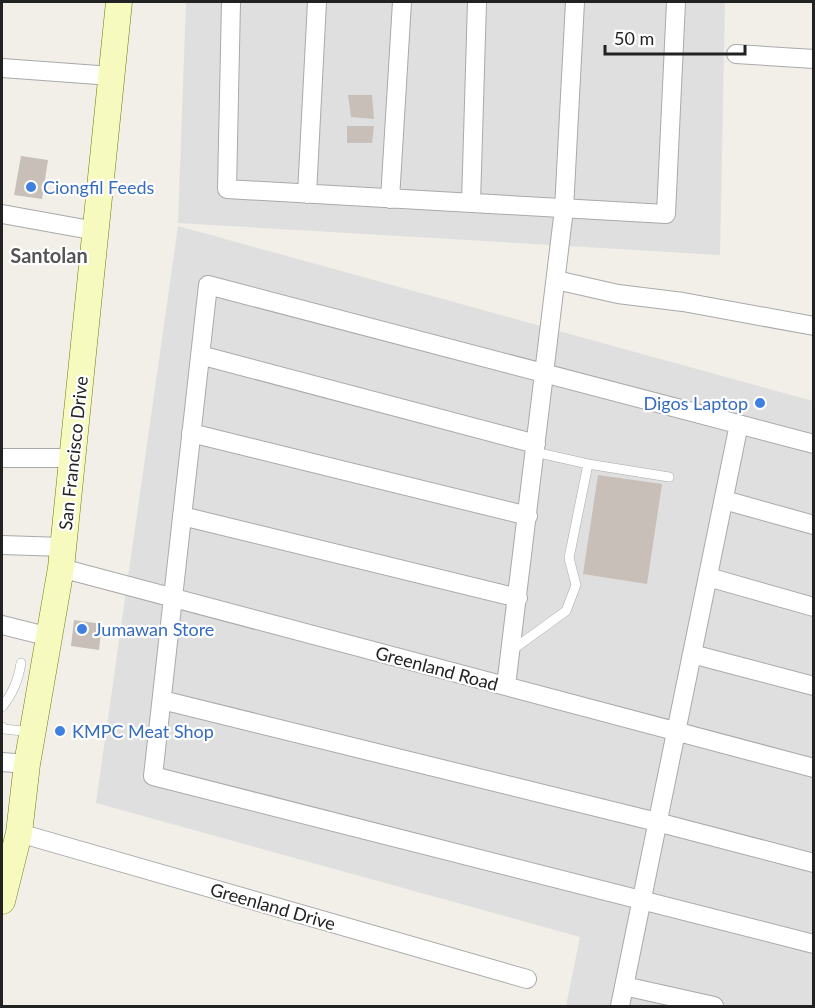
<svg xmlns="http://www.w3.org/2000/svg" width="815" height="1008" font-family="Lato,sans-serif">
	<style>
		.residential { fill: #e0dfdf }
		.building { fill: #c7bfb8 }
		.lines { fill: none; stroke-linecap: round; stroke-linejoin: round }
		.lane-casing { stroke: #a9a9a9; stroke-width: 10 }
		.street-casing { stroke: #a9a9a9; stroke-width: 20 }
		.secondary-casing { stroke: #707d05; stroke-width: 27 }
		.lane { stroke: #fff; stroke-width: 9 }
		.street { stroke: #fff; stroke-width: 18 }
		.secondary { stroke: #f7fabf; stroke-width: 26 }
		.shop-dot { fill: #3f7fe0; stroke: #fff; stroke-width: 2 }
		.labels { text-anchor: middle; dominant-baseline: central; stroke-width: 4.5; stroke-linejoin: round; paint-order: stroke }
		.shop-label { font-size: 18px; fill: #366cbe; stroke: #fff; text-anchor: start }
		.street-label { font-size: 18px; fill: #222; stroke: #fff }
		.neighbourhood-label { font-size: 20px; font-weight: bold; fill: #555; stroke: #fff }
	</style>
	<rect width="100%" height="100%" fill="#f2efe9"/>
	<path class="residential" d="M 186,2 L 725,2 L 720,255 L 178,223 Z
		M 178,226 L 813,401 L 813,1006 L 566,1006 L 580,937 L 96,803 Z"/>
	<path class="building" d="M 348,95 L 372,95 L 374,119 L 351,117 Z
		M 347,126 L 374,126 L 372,143 L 347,143 Z
		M 21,156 L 48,160 L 42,199 L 14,195 Z
		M 598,475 L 662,484 L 647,584 L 583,574 Z
		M 74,620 L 102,624 L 99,650 L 71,646 Z"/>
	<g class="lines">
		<defs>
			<path id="lane" d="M 588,464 L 669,477
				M 512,650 L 566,611 L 576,585 L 569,558 L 588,464 L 535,452
				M 2,707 C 13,693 18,681 21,663
				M 2,727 L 4,729 L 31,732"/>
			<path id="street" d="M 231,2 L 227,189 L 666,214 L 676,2
				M 736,54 L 814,59
				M 2,68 L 112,76
				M 307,194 L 317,2
				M 390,199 L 402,2
				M 471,203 L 477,2
				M 2,214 L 96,231
				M 556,280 L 618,294 L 683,302 L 814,326
				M 200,355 L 536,444
				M 191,433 L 528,516
				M 814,444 L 208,285 L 153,776 L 814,944
				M 2,458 L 72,458
				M 724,500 L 814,525
				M 182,516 L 518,598
				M 2,545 L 63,547
				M 61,568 L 814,768
				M 708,577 L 814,607
				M 2,625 L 50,637
				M 692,654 L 814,686
				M 506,686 L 564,209 L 575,2
				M 162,700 L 657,822 L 814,863
				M 2,762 L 27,764
				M 19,833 L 527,979
				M 624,986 L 714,1006
				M 620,1006 L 739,424"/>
			<path id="secondary" d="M 2,901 L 19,833 L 27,764 L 61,568 L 119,2"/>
		</defs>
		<use href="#lane" class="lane-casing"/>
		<use href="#street" class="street-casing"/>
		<use href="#secondary" class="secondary-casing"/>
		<use href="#lane" class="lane"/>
		<use href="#street" class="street"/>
		<use href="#secondary" class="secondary"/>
	</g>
	<g class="shop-dot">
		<circle cx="31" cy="187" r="6"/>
		<circle cx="760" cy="403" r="6"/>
		<circle cx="82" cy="629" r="6"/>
		<circle cx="60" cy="731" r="6"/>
	</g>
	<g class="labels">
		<g class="shop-label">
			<text x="43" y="187">Ciongfil Feeds</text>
			<text x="748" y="403" text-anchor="end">Digos Laptop</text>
			<text x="94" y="629">Jumawan Store</text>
			<text x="72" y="731">KMPC Meat Shop</text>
		</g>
		<g class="street-label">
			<text transform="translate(73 453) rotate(-84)">San Francisco Drive</text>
			<text transform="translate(437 668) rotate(15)">Greenland Road</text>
			<text transform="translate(273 906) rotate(16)">Greenland Drive</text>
		</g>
		<g class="neighbourhood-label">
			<text x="49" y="255">Santolan</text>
		</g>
	</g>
	<rect width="815" height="1008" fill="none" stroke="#222222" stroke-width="6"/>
	<path d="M605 45v9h140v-9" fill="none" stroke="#222222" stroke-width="3"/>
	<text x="614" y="45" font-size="18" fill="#222222" stroke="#ffffff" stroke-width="4.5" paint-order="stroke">50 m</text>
</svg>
